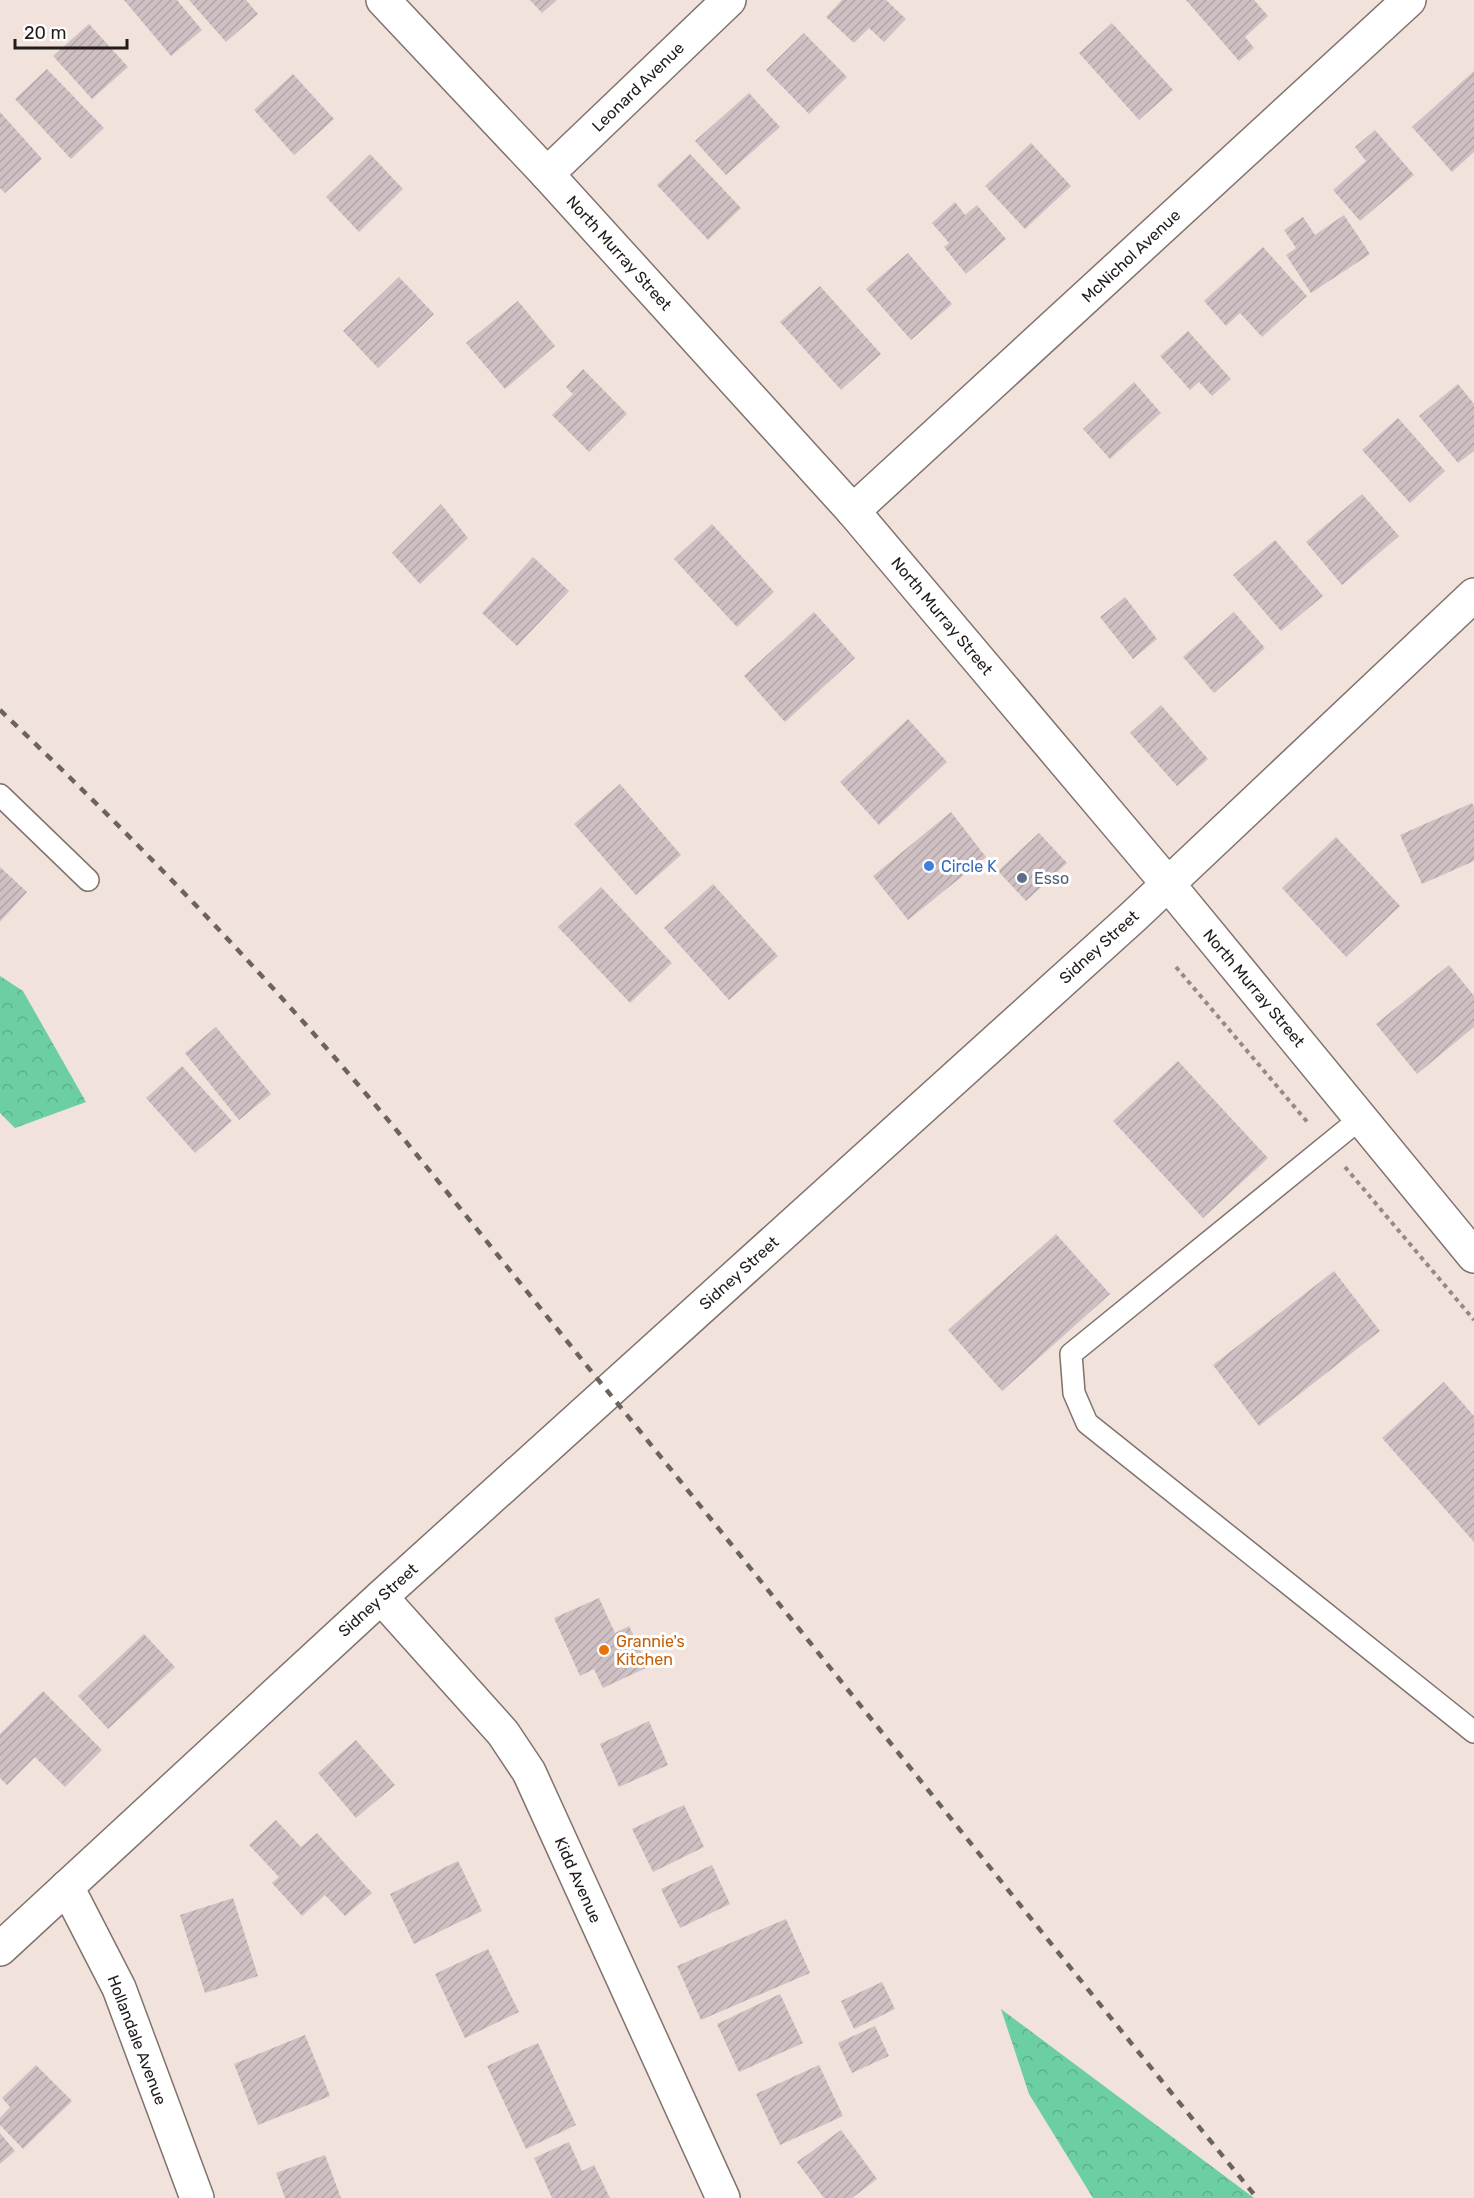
<svg xmlns="http://www.w3.org/2000/svg" width="1474" height="2198" font-family="Rubik,sans-serif">
	<style>
		.forest { fill: url(#forest-crowns) }
		.building { fill: url(#building-hatch) }
		.lines { fill: none; stroke-linecap: round; stroke-linejoin: round }
		.lane-casing { stroke: #80736d; stroke-width: 24 }
		.street-casing { stroke: #80736d; stroke-width: 36 }
		.secondary-casing { stroke: #80736d; stroke-width: 36 }
		.path { stroke: #958a86; stroke-width: 4; stroke-dasharray: 4.5 4.5; stroke-linecap: butt }
		.lane { stroke: #fff; stroke-width: 21 }
		.street { stroke: #fff; stroke-width: 33 }
		.secondary { stroke: #fff; stroke-width: 33 }
		.rail { stroke: #6b635f; stroke-width: 4.5; stroke-dasharray: 8 8; stroke-linecap: butt }
		.shop-dot { fill: #3f7fe0; stroke: #fff; stroke-width: 2 }
		.service-dot { fill: #5c6f8a; stroke: #fff; stroke-width: 2 }
		.food-dot { fill: #e8710a; stroke: #fff; stroke-width: 2 }
		.labels { text-anchor: middle; dominant-baseline: central; stroke-width: 6; stroke-linejoin: round; paint-order: stroke }
		.street-label { font-size: 16px; fill: #221d1b; stroke: #fff }
		.shop-label { font-size: 16px; fill: #366cbe; stroke: #fff; text-anchor: start }
		.service-label { font-size: 16px; fill: #4e5e75; stroke: #fff; text-anchor: start }
		.food-label { font-size: 16px; fill: #c56008; stroke: #fff; text-anchor: start }
	</style>
	<defs>
		<pattern id="forest-crowns" width="20" height="18" patternUnits="userSpaceOnUse" patternTransform="scale(1.5)"><rect width="20" height="18" fill="#6ccea3"/><path d="M2 6a3 3 0 1 1 6 0M12 15a3 3 0 1 1 6 0" fill="none" stroke="#5db08c"/></pattern>
		<pattern id="building-hatch" width="6" height="6" patternUnits="userSpaceOnUse" patternTransform="scale(1.5)"><rect width="6" height="6" fill="#cfc0c4"/><path d="M-1 1l2-2M0 6l6-6M5 7l2-2" fill="none" stroke="#b1a5a8"/></pattern>
	</defs>
	<rect width="100%" height="100%" fill="#f1e2db"/>
	<path class="forest" d="M 0,976 L 23,991 L 86,1102 L 15,1128 L 0,1113 Z
		M 1001,2009 L 1254,2198 L 1093,2198 L 1029,2094 Z"/>
	<path class="building" d="M 124,0 L 177,0 L 202,30 L 171,56 Z
		M 189,0 L 246,0 L 258,14 L 226,42 Z
		M 530,0 L 557,0 L 542,13 Z
		M 842,0 L 886,0 L 906,19 L 884,42 L 869,28 L 854,43 L 826,17 Z
		M 1186,0 L 1254,0 L 1268,16 L 1245,37 L 1254,48 L 1239,61 Z
		M 1112,23 L 1173,90 L 1139,120 L 1079,53 Z
		M 89,24 L 128,67 L 92,99 L 53,56 Z
		M 804,33 L 847,77 L 809,114 L 766,70 Z
		M 47,69 L 104,128 L 71,159 L 15,99 Z
		M 1474,71 L 1474,152 L 1452,172 L 1412,127 Z
		M 293,74 L 334,119 L 294,155 L 254,110 Z
		M 749,93 L 780,127 L 726,175 L 695,141 Z
		M 0,112 L 42,159 L 5,193 L 0,188 Z
		M 1375,130 L 1414,175 L 1360,221 L 1333,190 L 1366,161 L 1355,147 Z
		M 1031,143 L 1071,186 L 1025,229 L 985,186 Z
		M 370,154 L 403,189 L 359,232 L 326,197 Z
		M 690,154 L 741,208 L 708,240 L 657,185 Z
		M 955,202 L 965,215 L 977,205 L 1006,239 L 966,274 L 944,247 L 949,243 L 932,223 Z
		M 1344,215 L 1370,254 L 1311,293 L 1286,255 L 1296,248 L 1284,230 L 1303,217 L 1315,235 Z
		M 1263,247 L 1307,296 L 1262,337 L 1240,313 L 1226,326 L 1204,301 Z
		M 908,253 L 952,304 L 911,340 L 866,289 Z
		M 399,277 L 434,314 L 378,368 L 343,331 Z
		M 820,286 L 881,354 L 841,390 L 780,322 Z
		M 518,301 L 555,346 L 505,389 L 466,343 Z
		M 1188,331 L 1231,379 L 1212,396 L 1199,382 L 1190,390 L 1160,356 Z
		M 583,369 L 627,414 L 589,452 L 552,415 L 573,394 L 566,387 Z
		M 1134,382 L 1161,413 L 1110,459 L 1083,429 Z
		M 1458,384 L 1474,404 L 1474,451 L 1458,463 L 1419,416 Z
		M 1398,418 L 1445,471 L 1410,503 L 1362,450 Z
		M 1362,494 L 1399,536 L 1342,585 L 1306,542 Z
		M 441,504 L 468,538 L 420,584 L 392,553 Z
		M 712,524 L 774,592 L 737,627 L 674,559 Z
		M 1275,540 L 1323,596 L 1281,631 L 1233,575 Z
		M 533,557 L 569,591 L 517,646 L 482,613 Z
		M 1125,597 L 1157,639 L 1133,659 L 1100,617 Z
		M 814,612 L 855,658 L 785,722 L 744,676 Z
		M 1234,612 L 1265,648 L 1214,693 L 1183,657 Z
		M 1161,705 L 1208,759 L 1177,786 L 1130,733 Z
		M 908,719 L 947,762 L 879,825 L 840,782 Z
		M 620,784 L 681,855 L 636,895 L 574,824 Z
		M 1472,803 L 1474,807 L 1474,861 L 1422,884 L 1400,835 Z
		M 951,812 L 986,857 L 908,920 L 873,876 Z
		M 1039,833 L 1067,863 L 1026,901 L 998,871 Z
		M 1336,837 L 1400,906 L 1346,957 L 1282,888 Z
		M 0,867 L 27,892 L 0,922 Z
		M 713,884 L 778,956 L 729,1000 L 664,928 Z
		M 601,887 L 672,963 L 630,1003 L 558,927 Z
		M 1449,965 L 1474,996 L 1474,1027 L 1417,1074 L 1376,1024 Z
		M 216,1027 L 271,1094 L 239,1120 L 185,1053 Z
		M 1178,1061 L 1268,1158 L 1203,1218 L 1113,1121 Z
		M 182,1066 L 232,1121 L 195,1153 L 146,1098 Z
		M 1056,1234 L 1110,1294 L 1002,1391 L 948,1330 Z
		M 1334,1271 L 1380,1331 L 1259,1426 L 1213,1365 Z
		M 1444,1382 L 1474,1416 L 1474,1542 L 1382,1438 Z
		M 599,1598 L 615,1633 L 629,1626 L 648,1667 L 603,1688 L 594,1669 L 580,1676 L 554,1618 Z
		M 144,1634 L 175,1667 L 108,1729 L 78,1696 Z
		M 43,1691 L 102,1750 L 65,1787 L 35,1757 L 7,1785 L 0,1778 L 0,1734 Z
		M 649,1721 L 668,1765 L 619,1787 L 600,1744 Z
		M 356,1740 L 395,1785 L 356,1818 L 318,1773 Z
		M 684,1805 L 704,1847 L 653,1872 L 632,1829 Z
		M 276,1820 L 301,1847 L 317,1833 L 372,1893 L 345,1916 L 325,1895 L 302,1916 L 272,1883 L 279,1877 L 249,1845 Z
		M 458,1861 L 482,1911 L 414,1944 L 390,1894 Z
		M 712,1865 L 730,1904 L 680,1928 L 661,1889 Z
		M 233,1898 L 258,1976 L 205,1993 L 180,1915 Z
		M 786,1919 L 810,1973 L 701,2020 L 677,1966 Z
		M 488,1949 L 519,2012 L 465,2038 L 435,1974 Z
		M 882,1982 L 895,2009 L 854,2029 L 841,2001 Z
		M 780,1994 L 803,2043 L 739,2072 L 717,2024 Z
		M 875,2026 L 889,2056 L 852,2073 L 838,2043 Z
		M 305,2035 L 330,2096 L 258,2125 L 234,2064 Z
		M 538,2043 L 576,2125 L 526,2149 L 487,2066 Z
		M 36,2065 L 72,2101 L 23,2149 L 0,2125 L 0,2118 L 10,2107 L 2,2098 Z
		M 819,2065 L 843,2116 L 780,2145 L 756,2094 Z
		M 841,2130 L 877,2179 L 852,2198 L 824,2198 L 797,2162 Z
		M 0,2133 L 15,2151 L 0,2164 Z
		M 569,2142 L 582,2171 L 594,2165 L 610,2198 L 552,2198 L 534,2158 Z
		M 325,2155 L 341,2198 L 285,2198 L 276,2173 Z"/>
	<g class="lines">
		<defs>
			<path id="lane" d="M 0,795 L 88,880
				M 1361,1118 L 1071,1354 L 1074,1393 L 1087,1423 L 1474,1732"/>
			<path id="street" d="M 547,174 L 729,0
				M 853,511 L 1409,0
				M 67,1887 L 119,1988 L 197,2198"/>
			<path id="secondary" d="M 383,0 L 547,174 L 853,511 L 1168,884 L 1474,1256
				M 381,1597 L 503,1733 L 529,1772 L 723,2198
				M 0,1949 L 381,1597 L 1134,916 L 1474,595"/>
		</defs>
		<use href="#lane" class="lane-casing"/>
		<use href="#street" class="street-casing"/>
		<use href="#secondary" class="secondary-casing"/>
		<path class="path" d="M 1176,967 L 1309,1124
			M 1345,1167 L 1474,1320"/>
		<use href="#lane" class="lane"/>
		<use href="#street" class="street"/>
		<use href="#secondary" class="secondary"/>
		<path class="rail" d="M 0,710 C 142,845 278,987 403,1138 C 475,1226 546,1316 618,1404 C 832,1668 1042,1935 1257,2198"/>
	</g>
	<circle class="shop-dot" cx="929" cy="866" r="6"/>
	<circle class="service-dot" cx="1022" cy="878" r="6"/>
	<circle class="food-dot" cx="604" cy="1650" r="6"/>
	<g class="labels">
		<g class="street-label">
			<text transform="translate(638 87) rotate(-44)">Leonard Avenue</text>
			<text transform="translate(619 253) rotate(48)">North Murray Street</text>
			<text transform="translate(1131 256) rotate(-43)">McNichol Avenue</text>
			<text transform="translate(942 616) rotate(50)">North Murray Street</text>
			<text transform="translate(1099 947) rotate(-42)">Sidney Street</text>
			<text transform="translate(1254 988) rotate(50)">North Murray Street</text>
			<text transform="translate(739 1273) rotate(-42)">Sidney Street</text>
			<text transform="translate(378 1600) rotate(-42)">Sidney Street</text>
			<text transform="translate(578 1880) rotate(66)">Kidd Avenue</text>
			<text transform="translate(137 2040) rotate(69)">Hollandale Avenue</text>
		</g>
		<g class="shop-label">
			<text x="941" y="866">Circle K</text>
		</g>
		<g class="service-label">
			<text x="1034" y="878">Esso</text>
		</g>
		<g class="food-label">
			<text x="616" y="1641">Grannie's<tspan x="616" dy="18">Kitchen</tspan></text>
		</g>
	</g>
	<path d="M15 39v9h112v-9" fill="none" stroke="#221d1b" stroke-width="3"/>
	<text x="24" y="39" font-size="18" fill="#221d1b" stroke="#ffffff" stroke-width="4.5" paint-order="stroke">20 m</text>
</svg>
